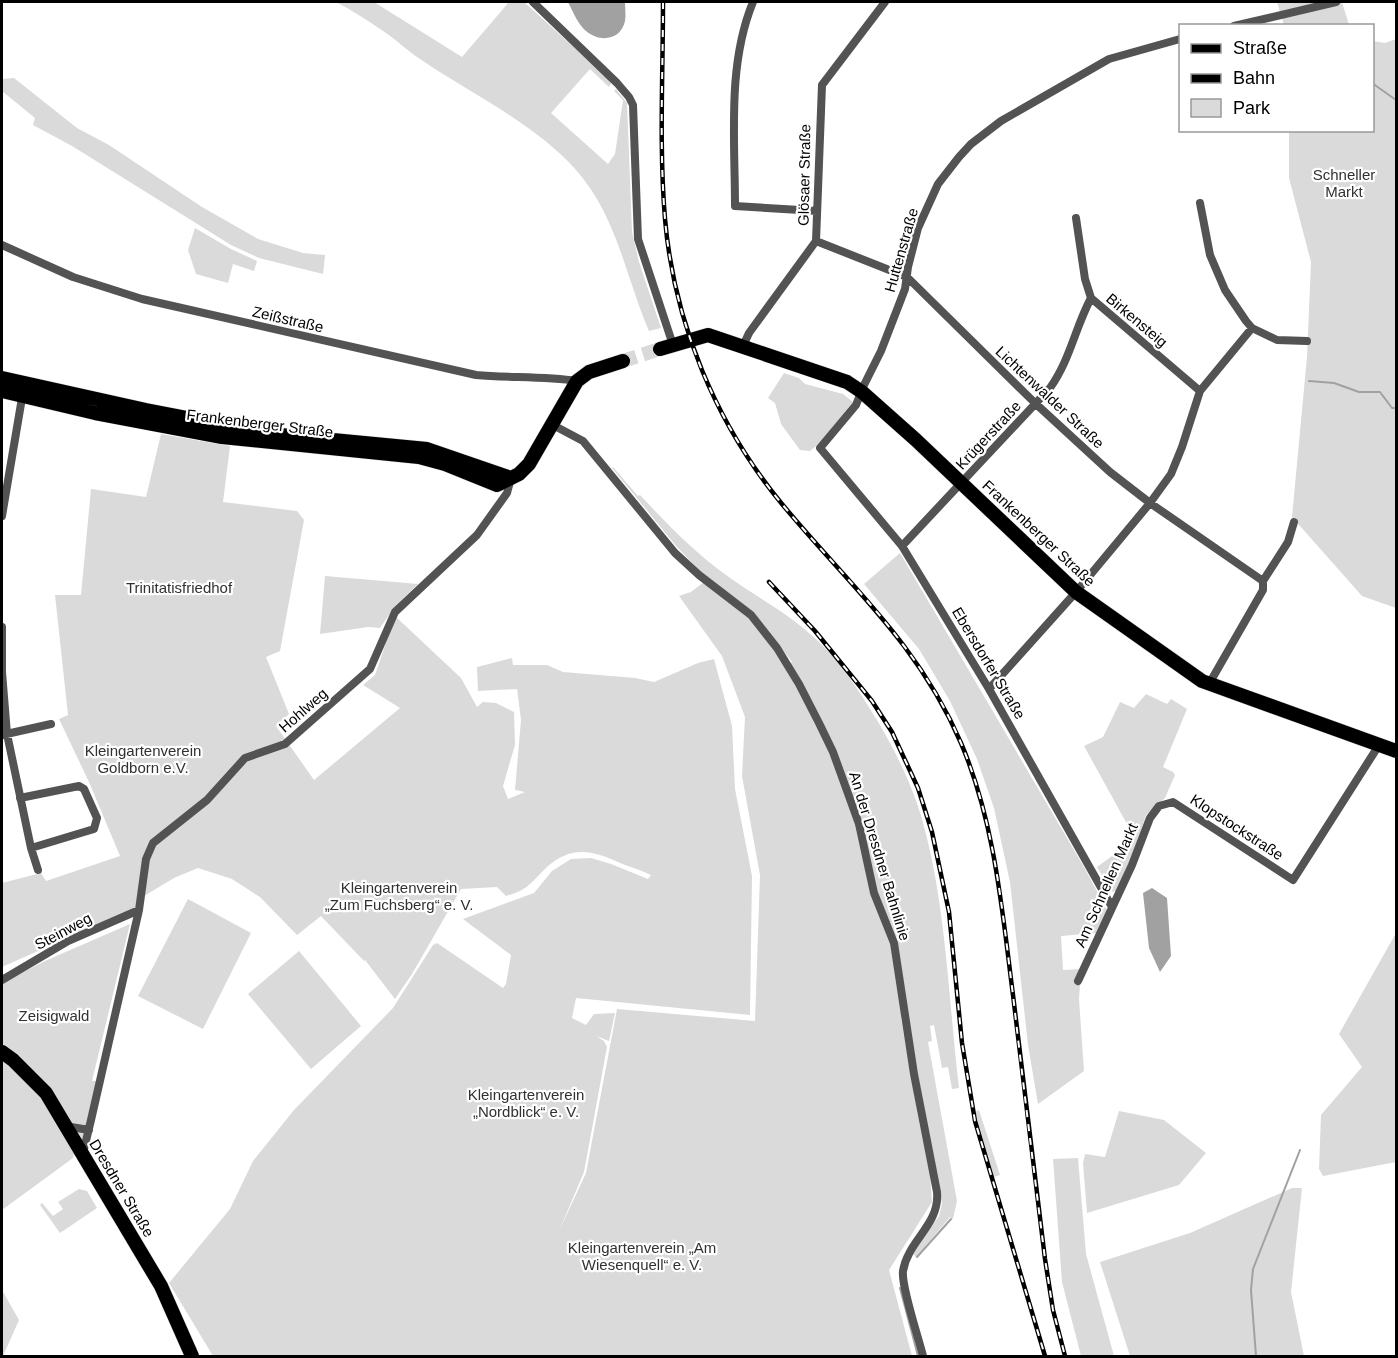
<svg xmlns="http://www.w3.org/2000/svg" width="1398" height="1358" font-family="Helvetica,sans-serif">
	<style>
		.green { fill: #dadada }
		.water { fill: #a1a1a1 }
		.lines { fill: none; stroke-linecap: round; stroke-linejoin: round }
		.stream { stroke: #a1a1a1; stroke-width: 2 }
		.primary-tunnel { stroke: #d9d9d9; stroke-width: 14; stroke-dasharray: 14 7; stroke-linecap: butt }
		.primary-casing { stroke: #dbdbdb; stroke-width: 15 }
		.minor { stroke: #535353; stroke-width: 8 }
		.primary { stroke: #000; stroke-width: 14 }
		.rail-casing { stroke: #000; stroke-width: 4.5 }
		.rail { stroke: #fff; stroke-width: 2; stroke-dasharray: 7; stroke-linecap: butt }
		.labels { text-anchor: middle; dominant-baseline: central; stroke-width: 4.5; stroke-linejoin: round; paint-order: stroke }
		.park-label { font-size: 15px; fill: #313131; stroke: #fff }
		.street-label { font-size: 15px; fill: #000; stroke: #fff }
	</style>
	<rect width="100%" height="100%" fill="#fff"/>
	<path class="green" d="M 336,2 L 374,2 L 462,57 L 509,2 L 524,2 L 610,80 L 611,84 L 609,87 L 590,69 L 551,113 L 608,164 L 615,154 L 623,100 L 614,91 L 616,89 L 627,103 L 632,232 L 639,262 L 661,328 L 649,331 C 629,285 620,234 592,191 C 555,133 479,99 423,61 C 410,53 399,42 386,33 C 370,22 353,11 336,2 Z
		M 1277,2 L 1342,2 L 1349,25 L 1284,25 Z
		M 1396,39 L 1396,608 L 1362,596 L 1292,517 L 1307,357 L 1311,262 L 1289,178 L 1289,131 L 1372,130 L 1373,41 L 1385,43 Z
		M 14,78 L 77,128 L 109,145 L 202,207 L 258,239 L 303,253 L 325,255 L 323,274 L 259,258 L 231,245 L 72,146 L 33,125 L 35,118 L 2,91 L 2,79 Z
		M 195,228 L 231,249 L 257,261 L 254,271 L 233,264 L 228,283 L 196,274 L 188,250 Z
		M 784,373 L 799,378 L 805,384 L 843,394 L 853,402 L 822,441 L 810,451 L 800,450 L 781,424 L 775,403 L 768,398 Z
		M 161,434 L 230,446 L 223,502 L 297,511 L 304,520 L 280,651 L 266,657 L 289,714 L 276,726 L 314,780 L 400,708 L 363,685 L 375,675 L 395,616 L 461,678 L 477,707 L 483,702 L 496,703 L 514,712 L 515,745 L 503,786 L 508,799 L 525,792 L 515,790 L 521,720 L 517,689 L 478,691 L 477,667 L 512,658 L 513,665 L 547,665 L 563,672 L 635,678 L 654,682 L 698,663 L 714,659 L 732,726 L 735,789 L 752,876 L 750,1015 L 576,998 L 572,1018 L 586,1025 L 594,1014 L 615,1013 L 609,1041 L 596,1036 L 604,1041 L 607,1047 L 584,1172 L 559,1231 L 586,1173 L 617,1009 L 755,1021 L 760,875 L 742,776 L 745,717 L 722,656 L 679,596 L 691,592 L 704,582 L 747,615 L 786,666 L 792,662 L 755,614 L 699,570 L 677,547 L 612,468 L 613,467 L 638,496 L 640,495 C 667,524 694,552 726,575 C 758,598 788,613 818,641 C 839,661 855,684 870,709 C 890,740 906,772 918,806 C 946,893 948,997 959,1088 L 952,1089 L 948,1067 L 942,1068 L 934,1025 L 930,1026 L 932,1041 L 928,1042 L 957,1201 L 953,1219 L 950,1217 L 916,1257 L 912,1253 L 939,1216 L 942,1204 L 907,1017 L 901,1018 L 918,1116 L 930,1174 L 932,1202 L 889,1270 L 912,1356 L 213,1356 L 169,1283 L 230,1209 L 253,1161 L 294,1110 L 393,1008 L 433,945 L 437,943 L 440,945 L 503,988 L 506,984 L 511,955 L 463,919 L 534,893 L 552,871 L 571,859 L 591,858 L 611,864 L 648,879 L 651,875 C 643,871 634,868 625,865 C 596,852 574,843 547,867 C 532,881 529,890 506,896 L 497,887 L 461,889 L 412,974 L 395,999 L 365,960 L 364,961 L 321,916 L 297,935 L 260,897 L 232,879 L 198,868 L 174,878 L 144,896 L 145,851 L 137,907 L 2,967 L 2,883 L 41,873 L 46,881 L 120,856 L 89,782 L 59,719 L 68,715 L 55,595 L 81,595 L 91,489 L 146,497 Z
		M 900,553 L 1084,867 L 1107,910 L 1096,933 L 1061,936 L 1063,970 L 1081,969 L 1079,999 L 1084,1071 L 1038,1104 L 1028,1045 L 1010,882 L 994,808 L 977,759 L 950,701 L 919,649 L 864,584 Z
		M 325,576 L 418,584 L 396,605 L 380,628 L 368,627 L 320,634 Z
		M 1146,694 L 1167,704 L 1171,699 L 1187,709 L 1163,767 L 1173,772 L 1175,775 L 1165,798 L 1146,815 L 1132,856 L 1116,891 L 1112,892 L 1097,867 L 1123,848 L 1132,833 L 1084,746 L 1103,737 L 1120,702 L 1134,708 Z
		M 188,899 L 251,933 L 203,1029 L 138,996 Z
		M 130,924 L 92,1081 L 97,1081 L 82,1140 L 79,1136 L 73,1158 L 2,1210 L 2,983 L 45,961 Z
		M 1396,933 L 1396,1162 L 1323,1176 L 1319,1169 L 1321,1115 L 1362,1067 L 1339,1034 Z
		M 299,951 L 361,1026 L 311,1069 L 248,994 Z
		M 979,1110 L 1000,1175 L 994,1177 L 975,1112 Z
		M 1119,1111 L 1164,1120 L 1206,1153 L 1179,1185 L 1087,1213 L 1083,1163 L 1085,1154 L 1105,1157 Z
		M 1078,1158 L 1086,1254 L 1114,1356 L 1081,1356 L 1062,1282 L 1053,1159 Z
		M 1292,1188 L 1302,1188 L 1291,1292 L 1304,1356 L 1130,1356 L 1100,1262 L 1190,1233 Z
		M 79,1189 L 87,1191 L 97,1208 L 60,1233 L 40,1205 L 42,1203 L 53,1216 L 63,1209 L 58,1202 Z
		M 2,1290 L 19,1320 L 3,1356 L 2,1356 Z"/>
	<path class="water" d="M 568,2 L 625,2 C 625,8 626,15 625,21 C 621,40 600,43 586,31 C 578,24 573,12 568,2 Z
		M 1152,888 L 1167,898 L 1171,956 L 1160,972 L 1149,948 L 1143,893 Z"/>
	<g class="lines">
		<path class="stream" d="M 1372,83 L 1396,100
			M 1309,381 L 1334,383 L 1359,392 L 1380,392 L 1392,408 L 1396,408
			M 917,1257 L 951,1219
			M 900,1288 L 918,1356
			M 1256,1356 L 1251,1290 L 1253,1269 L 1300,1150"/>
		<path class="primary-tunnel" d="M 623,361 L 660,349"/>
		<defs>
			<path id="primary" d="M 660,349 L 708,335 L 847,382 L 862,392 L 916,440 L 1076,592 L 1202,681 L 1396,751
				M 2,378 L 146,410 L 270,434 L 427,449 L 511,478
				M 2,391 L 95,413 L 222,437 L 419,457 L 445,464 L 497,485 L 519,474 L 529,464 L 577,381 L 589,372 L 623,361
				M 2,1052 L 13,1060 L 46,1093 L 161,1286 L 192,1356"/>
		</defs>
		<use href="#primary" class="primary-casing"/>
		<path class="minor" d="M 533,2 L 617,83 L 629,97 L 633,105 L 638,239 L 673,345
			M 753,2 C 727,65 735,139 735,206 L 817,211
			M 1234,26 L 1336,2
			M 1200,203 L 1210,255 L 1225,290 L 1246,321 L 1252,328 L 1277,340 L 1307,341
			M 1076,218 L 1085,279 L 1091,298 L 1200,391
			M 816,241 L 907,277 L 1036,404 L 1110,472 L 1150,503 L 1263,581
			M 2,245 L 73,277 L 142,299 L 476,375 C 510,378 544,376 577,381
			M 743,346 L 749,333 L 816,241 L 822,85 L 885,2
			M 551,424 L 583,441 L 675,553 L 699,575 L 751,615 L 777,648 L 799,684 L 819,723 L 833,752 L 859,824 L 874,893 L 894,943 L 914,1074 L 937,1192 C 940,1225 908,1240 903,1271 C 901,1286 919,1339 923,1356
			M 2,516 L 23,392
			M 902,546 L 1050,388 C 1070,360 1075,328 1091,298
			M 2,627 L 2,672 L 7,734 L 31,848 L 38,870
			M 1209,684 L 1263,590 L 1263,581 L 1288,542 L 1294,522
			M 989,689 L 1076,592 L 1150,503 L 1171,474 L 1182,447 L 1200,391 L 1252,328
			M 2,735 L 51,724
			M 20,798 L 79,786 L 84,789 L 97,818 L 94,829 L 31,848
			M 1112,907 L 989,689 L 902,546 L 820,448 L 856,405 L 864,385 L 881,351 L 905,289 L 908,267 L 918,228 L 938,184 L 959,157 L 971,144 L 1001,121 L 1109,59 L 1180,39
			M 2,980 L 68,941 L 139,910
			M 1078,981 L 1132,865 L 1150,818 L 1159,806 L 1173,802 L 1293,880 L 1379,745
			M 65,1126 L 89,1130
			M 80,1151 L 84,1149 L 91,1120 L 139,910 L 146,859 L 153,843 L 207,800 L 245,758 L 285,744 L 370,669 L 395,612 L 477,535 L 507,493 L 511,478"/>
		<use href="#primary" class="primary"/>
		<defs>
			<path id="rail" d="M 663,2 C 663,74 659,147 665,219 C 674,323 716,424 782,504 C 849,585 918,643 961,743 C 995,823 1002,910 1013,995 C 1023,1083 1034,1171 1045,1259 L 1053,1310 L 1065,1356
				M 769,582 L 815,631 L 872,701 L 892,732 L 918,788 L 932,832 L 949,912 L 962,1043 L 975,1121 L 1045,1356"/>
		</defs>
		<use href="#rail" class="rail-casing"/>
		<use href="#rail" class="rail"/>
	</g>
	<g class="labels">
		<g class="park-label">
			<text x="1344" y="174">Schneller<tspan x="1344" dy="17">Markt</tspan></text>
			<text x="179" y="587">Trinitatisfriedhof</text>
			<text x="143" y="750">Kleingartenverein<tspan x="143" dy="17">Goldborn e.V.</tspan></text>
			<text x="399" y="887">Kleingartenverein<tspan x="399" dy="17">„Zum Fuchsberg“ e. V.</tspan></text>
			<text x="54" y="1015">Zeisigwald</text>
			<text x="526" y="1094">Kleingartenverein<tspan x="526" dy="17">„Nordblick“ e. V.</tspan></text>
			<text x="642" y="1247">Kleingartenverein „Am<tspan x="642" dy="17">Wiesenquell“ e. V.</tspan></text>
		</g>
		<g class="street-label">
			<text transform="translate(804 175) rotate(-89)">Glösaer Straße</text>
			<text transform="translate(901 250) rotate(-74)">Huttenstraße</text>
			<text transform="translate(288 319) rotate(13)">Zeißstraße</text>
			<text transform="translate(1137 320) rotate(40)">Birkensteig</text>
			<text transform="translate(1050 397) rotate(43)">Lichtenwalder Straße</text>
			<text transform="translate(260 423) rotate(7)">Frankenberger Straße</text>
			<text transform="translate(988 435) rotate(-47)">Krügerstraße</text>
			<text transform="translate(1039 533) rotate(43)">Frankenberger Straße</text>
			<text transform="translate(989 663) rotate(59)">Ebersdorfer Straße</text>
			<text transform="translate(303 710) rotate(-41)">Hohlweg</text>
			<text transform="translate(1237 827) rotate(33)">Klopstockstraße</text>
			<text transform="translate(880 856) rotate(73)">An der Dresdner Bahnlinie</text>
			<text transform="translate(1106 885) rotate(-66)">Am Schnellen Markt</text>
			<text transform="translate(63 931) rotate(-28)">Steinweg</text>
			<text transform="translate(122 1188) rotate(59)">Dresdner Straße</text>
		</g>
	</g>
	<rect width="1398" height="1358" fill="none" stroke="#000000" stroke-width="6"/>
	<rect x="1179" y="24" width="195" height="108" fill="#ffffff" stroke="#999999" stroke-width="1.5"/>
	<rect x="1191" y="44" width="30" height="9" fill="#000000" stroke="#999999" stroke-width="1.5"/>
	<text x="1233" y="54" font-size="18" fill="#000000">Straße</text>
	<rect x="1191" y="74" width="30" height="9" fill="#000000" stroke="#999999" stroke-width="1.5"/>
	<text x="1233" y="84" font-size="18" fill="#000000">Bahn</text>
	<rect x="1191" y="99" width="30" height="18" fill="#dadada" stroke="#999999" stroke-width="1.5"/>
	<text x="1233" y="114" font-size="18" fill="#000000">Park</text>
</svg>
